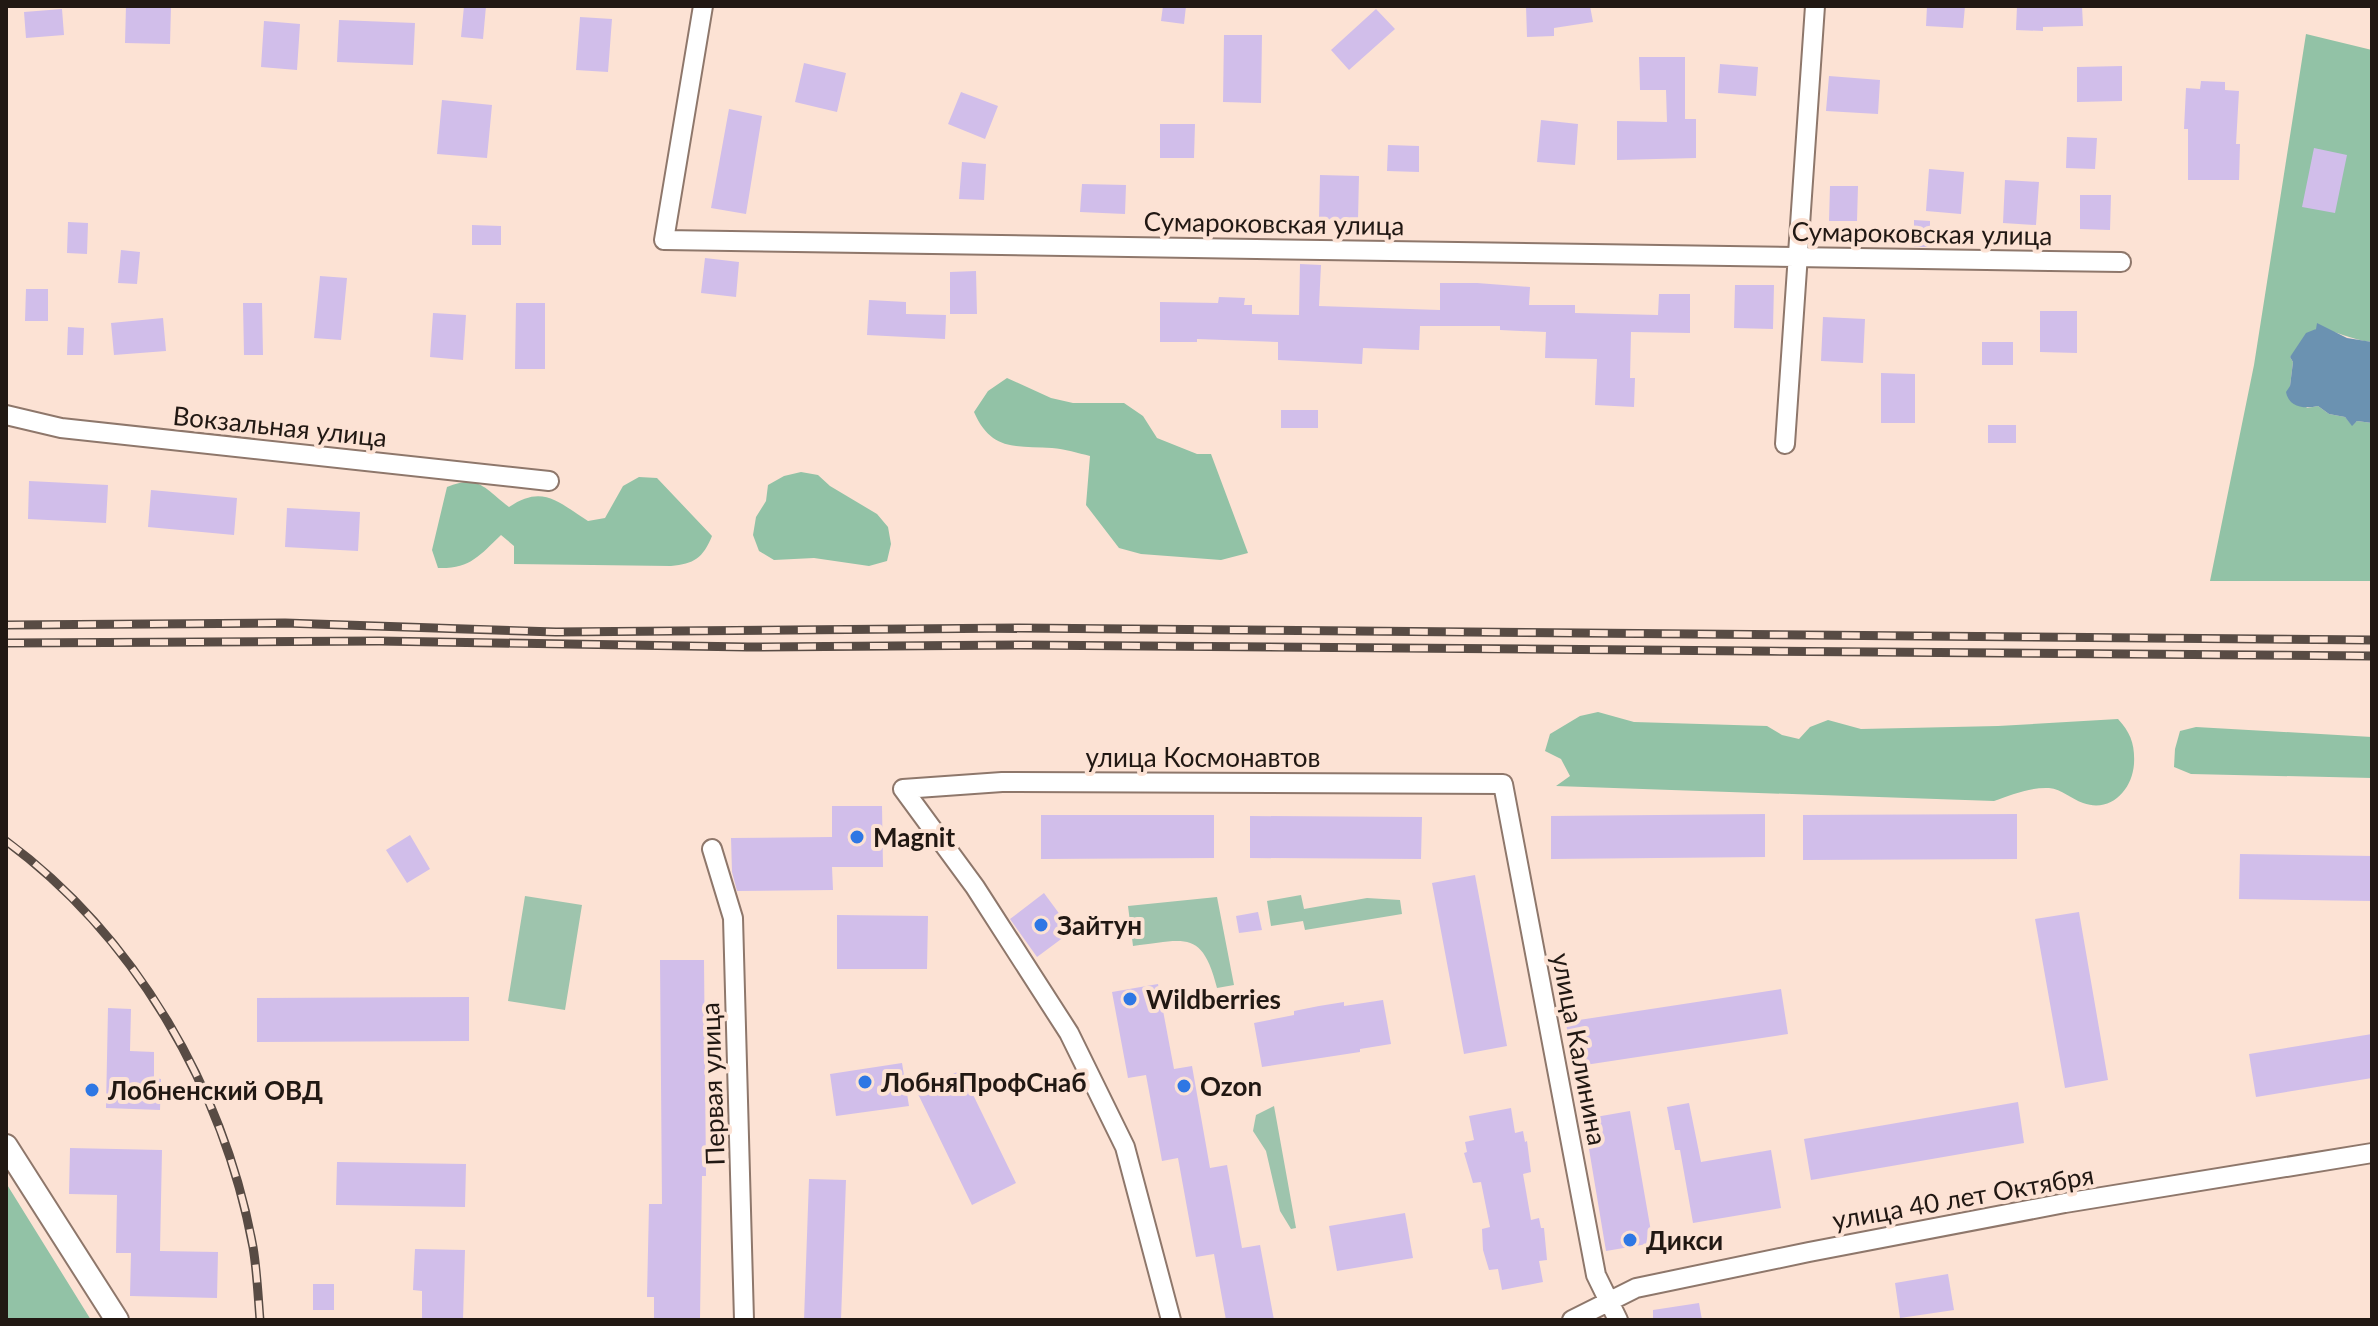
<svg xmlns="http://www.w3.org/2000/svg" width="2378" height="1326" font-family="Lato,sans-serif">
	<style>
		.green { fill: #9ec4ad }
		.forest { fill: #92c2a6 }
		.water { fill: #6b92b1 }
		.building { fill: #d1beea }
		.lines { fill: none; stroke-linecap: round; stroke-linejoin: round }
		.minor-casing { stroke: #8e776b; stroke-width: 22 }
		.tertiary-casing { stroke: #8e776b; stroke-width: 26 }
		.minor { stroke: #fff; stroke-width: 18 }
		.tertiary { stroke: #fff; stroke-width: 22 }
		.rail-casing { stroke: #584b44; stroke-width: 9 }
		.rail { stroke: #fce2d4; stroke-width: 6; stroke-dasharray: 18; stroke-linecap: butt }
		.poi-dot { fill: #2e77e4; stroke: #fce2d4; stroke-width: 3 }
		.labels { text-anchor: middle; dominant-baseline: central; stroke-width: 8; stroke-linejoin: round; paint-order: stroke }
		.street-label { font-size: 26px; fill: #211813; stroke: #fce2d4 }
		.poi-label { font-size: 26px; font-weight: bold; fill: #211813; stroke: #fce2d4; text-anchor: start }
	</style>
	<rect width="100%" height="100%" fill="#fce2d4"/>
	<path class="green" d="M 1301,895 L 1304,909 L 1367,898 L 1400,900 L 1402,914 L 1305,930 L 1303,921 L 1271,926 L 1267,901 Z
		M 525,896 L 582,905 L 565,1010 L 508,1001 Z
		M 1217,897 L 1234,985 L 1217,988 C 1202,929 1185,940 1133,946 L 1128,906 Z
		M 1274,1106 L 1296,1228 L 1291,1229 L 1280,1211 L 1266,1151 L 1253,1131 L 1256,1115 Z"/>
	<path class="forest" d="M 2306,34 L 2372,50 L 2372,342 C 2350,340 2337,330 2316,329 L 2290,357 L 2293,362 L 2290,386 L 2307,408 L 2318,406 L 2329,414 L 2345,417 L 2352,425 L 2357,421 L 2372,423 L 2372,581 L 2210,581 L 2254,365 Z
		M 1007,378 L 1051,398 L 1073,403 L 1124,403 L 1143,416 L 1157,438 L 1197,454 L 1211,454 L 1248,553 L 1221,560 L 1141,554 L 1119,548 L 1086,505 L 1090,456 C 1078,453 1065,449 1052,448 C 1015,446 991,451 974,412 L 988,391 Z
		M 801,472 L 818,475 L 830,486 L 877,514 L 888,527 L 891,544 L 887,561 L 869,566 L 814,558 L 774,560 L 759,551 L 753,535 L 756,517 L 766,501 L 768,485 L 784,476 Z
		M 639,477 L 657,478 L 712,536 C 703,558 694,564 671,566 L 514,564 L 514,546 L 501,535 C 479,556 470,569 438,568 L 432,550 L 447,487 C 479,474 485,489 509,507 C 543,484 558,502 588,521 L 605,518 L 623,486 Z
		M 1598,712 L 1634,722 L 1767,726 L 1782,735 L 1799,739 L 1810,727 L 1828,720 L 1861,729 L 1998,726 L 2118,719 C 2131,733 2135,745 2134,764 C 2132,790 2111,813 2083,803 C 2071,799 2062,789 2049,788 C 2031,787 2010,795 1994,801 L 1556,786 L 1570,776 L 1561,759 L 1545,751 L 1550,734 L 1580,716 Z
		M 2196,727 L 2372,737 L 2372,778 L 2191,774 L 2174,767 L 2175,749 L 2180,731 Z
		M 6,1183 L 91,1320 L 6,1320 Z"/>
	<path class="water" d="M 2317,323 L 2347,338 L 2372,342 L 2372,423 L 2357,421 L 2352,426 L 2345,417 L 2329,414 L 2318,406 C 2305,409 2289,408 2286,392 L 2290,386 L 2293,362 L 2290,357 L 2306,333 L 2316,329 Z"/>
	<path class="building" d="M 126,6 L 171,7 L 170,44 L 125,43 Z
		M 464,6 L 486,6 L 483,39 L 461,37 Z
		M 1163,6 L 1186,6 L 1184,24 L 1161,21 Z
		M 1526,6 L 1590,6 L 1593,22 L 1554,28 L 1554,36 L 1527,37 Z
		M 1927,6 L 1965,6 L 1963,28 L 1926,26 Z
		M 2017,6 L 2082,6 L 2083,26 L 2043,27 L 2043,31 L 2016,30 Z
		M 62,9 L 64,35 L 26,38 L 24,12 Z
		M 1376,9 L 1395,29 L 1349,70 L 1331,50 Z
		M 580,17 L 612,19 L 608,72 L 576,70 Z
		M 339,20 L 415,23 L 413,65 L 337,62 Z
		M 264,21 L 300,24 L 297,70 L 261,67 Z
		M 1224,35 L 1262,35 L 1261,103 L 1223,102 Z
		M 1639,57 L 1685,57 L 1685,119 L 1696,119 L 1696,158 L 1617,160 L 1617,121 L 1667,122 L 1666,90 L 1640,90 Z
		M 804,63 L 846,73 L 837,112 L 795,102 Z
		M 1720,64 L 1758,67 L 1756,96 L 1718,93 Z
		M 2122,66 L 2122,101 L 2077,102 L 2077,67 Z
		M 1829,76 L 1880,80 L 1878,114 L 1826,111 Z
		M 2201,81 L 2225,82 L 2225,90 L 2239,91 L 2236,144 L 2240,144 L 2239,180 L 2188,180 L 2188,129 L 2184,129 L 2186,88 L 2200,89 Z
		M 961,92 L 998,106 L 985,139 L 948,124 Z
		M 442,100 L 492,105 L 487,158 L 437,154 Z
		M 729,109 L 762,116 L 746,214 L 711,208 Z
		M 1541,120 L 1578,124 L 1575,165 L 1537,162 Z
		M 1160,124 L 1195,124 L 1194,158 L 1160,158 Z
		M 2067,137 L 2097,138 L 2095,169 L 2066,168 Z
		M 1388,145 L 1419,146 L 1419,172 L 1387,171 Z
		M 2314,148 L 2347,155 L 2335,213 L 2302,207 Z
		M 962,162 L 986,164 L 984,200 L 959,199 Z
		M 1929,169 L 1964,172 L 1961,214 L 1926,211 Z
		M 1320,175 L 1359,176 L 1358,220 L 1319,219 Z
		M 2005,180 L 2039,182 L 2036,225 L 2003,223 Z
		M 1082,184 L 1126,185 L 1125,214 L 1080,212 Z
		M 1830,186 L 1858,186 L 1857,221 L 1829,221 Z
		M 2080,195 L 2111,195 L 2110,230 L 2080,229 Z
		M 1914,220 L 1930,221 L 1930,247 L 1914,247 Z
		M 68,222 L 88,223 L 87,254 L 67,253 Z
		M 472,225 L 501,226 L 501,245 L 472,245 Z
		M 121,250 L 140,252 L 137,284 L 118,283 Z
		M 705,258 L 739,262 L 736,297 L 701,293 Z
		M 1300,264 L 1321,265 L 1319,306 L 1440,310 L 1440,283 L 1477,283 L 1530,287 L 1529,305 L 1575,305 L 1575,313 L 1658,315 L 1659,294 L 1690,294 L 1690,333 L 1631,332 L 1630,378 L 1635,378 L 1634,407 L 1595,405 L 1597,359 L 1545,358 L 1546,332 L 1500,330 L 1500,326 L 1420,326 L 1419,350 L 1363,348 L 1362,364 L 1278,360 L 1278,342 L 1197,339 L 1197,342 L 1160,342 L 1160,302 L 1218,303 L 1219,297 L 1245,298 L 1244,305 L 1252,305 L 1252,314 L 1299,315 Z
		M 976,271 L 977,314 L 950,314 L 950,272 Z
		M 320,276 L 347,278 L 341,340 L 314,338 Z
		M 1735,285 L 1774,285 L 1773,329 L 1734,328 Z
		M 26,289 L 48,289 L 48,321 L 25,321 Z
		M 869,300 L 906,302 L 906,314 L 946,315 L 945,339 L 867,335 Z
		M 243,303 L 262,303 L 263,355 L 244,355 Z
		M 516,303 L 545,303 L 545,369 L 515,369 Z
		M 2040,311 L 2077,311 L 2077,353 L 2040,352 Z
		M 433,313 L 466,315 L 463,360 L 430,357 Z
		M 1823,317 L 1865,319 L 1863,363 L 1821,361 Z
		M 163,318 L 166,351 L 114,355 L 111,323 Z
		M 68,327 L 84,328 L 83,355 L 67,355 Z
		M 1982,342 L 2013,342 L 2013,365 L 1982,365 Z
		M 1881,373 L 1915,374 L 1915,423 L 1881,423 Z
		M 1281,410 L 1318,410 L 1318,428 L 1281,428 Z
		M 1988,425 L 2016,425 L 2016,443 L 1988,443 Z
		M 29,481 L 108,485 L 106,523 L 28,519 Z
		M 151,490 L 237,498 L 234,535 L 148,527 Z
		M 287,508 L 360,512 L 358,551 L 285,547 Z
		M 832,806 L 882,806 L 883,867 L 832,867 L 833,890 L 737,891 L 732,872 L 731,838 L 832,837 Z
		M 1765,814 L 1765,857 L 1551,859 L 1551,816 Z
		M 2017,814 L 2017,859 L 1803,860 L 1803,815 Z
		M 1041,815 L 1214,815 L 1214,858 L 1041,859 Z
		M 1250,816 L 1422,817 L 1421,859 L 1250,858 Z
		M 410,835 L 430,869 L 407,883 L 386,850 Z
		M 2240,854 L 2372,856 L 2372,901 L 2239,899 Z
		M 1475,875 L 1507,1046 L 1464,1054 L 1432,883 Z
		M 1044,893 L 1072,931 L 1037,957 L 1010,919 Z
		M 1258,912 L 1262,930 L 1239,933 L 1236,916 Z
		M 2079,912 L 2108,1080 L 2065,1088 L 2035,919 Z
		M 837,915 L 928,916 L 927,969 L 837,969 Z
		M 660,960 L 704,960 L 706,1176 L 702,1176 L 700,1320 L 654,1320 L 654,1297 L 647,1297 L 649,1204 L 662,1204 Z
		M 1158,984 L 1174,1069 L 1192,1066 L 1210,1168 L 1227,1165 L 1242,1248 L 1260,1245 L 1274,1320 L 1226,1320 L 1214,1254 L 1196,1257 L 1178,1158 L 1162,1161 L 1146,1075 L 1128,1078 L 1112,992 Z
		M 1781,989 L 1788,1034 L 1572,1067 L 1566,1022 Z
		M 469,997 L 469,1041 L 257,1042 L 257,998 Z
		M 1383,1000 L 1391,1044 L 1360,1049 L 1360,1052 L 1262,1067 L 1254,1023 L 1294,1015 L 1294,1011 L 1319,1006 L 1344,1002 L 1344,1006 Z
		M 108,1008 L 131,1009 L 130,1051 L 154,1052 L 154,1078 L 161,1079 L 160,1110 L 106,1108 Z
		M 2372,1034 L 2372,1078 L 2256,1097 L 2249,1054 Z
		M 902,1063 L 909,1106 L 836,1116 L 830,1074 Z
		M 961,1070 L 1016,1183 L 972,1205 L 917,1092 Z
		M 2018,1102 L 2024,1143 L 1811,1180 L 1804,1139 Z
		M 1689,1103 L 1701,1162 L 1771,1150 L 1781,1208 L 1693,1223 L 1680,1150 L 1675,1150 L 1667,1107 Z
		M 1511,1108 L 1515,1133 L 1523,1131 L 1525,1142 L 1527,1141 L 1531,1172 L 1523,1174 L 1531,1220 L 1539,1218 L 1541,1228 L 1544,1228 L 1547,1260 L 1539,1261 L 1543,1282 L 1502,1290 L 1498,1269 L 1489,1270 L 1483,1250 L 1482,1229 L 1490,1227 L 1481,1182 L 1473,1183 L 1464,1153 L 1467,1152 L 1465,1142 L 1474,1140 L 1469,1116 Z
		M 1630,1111 L 1653,1243 L 1606,1251 L 1584,1119 Z
		M 70,1148 L 162,1150 L 160,1251 L 218,1252 L 217,1298 L 130,1296 L 131,1253 L 116,1253 L 117,1195 L 69,1194 Z
		M 337,1162 L 466,1164 L 465,1207 L 336,1205 Z
		M 809,1179 L 846,1180 L 841,1320 L 804,1320 Z
		M 1405,1213 L 1413,1258 L 1337,1271 L 1329,1226 Z
		M 415,1249 L 465,1250 L 463,1320 L 422,1320 L 422,1291 L 413,1290 Z
		M 1948,1274 L 1954,1310 L 1900,1318 L 1895,1283 Z
		M 313,1284 L 334,1284 L 334,1310 L 313,1310 Z
		M 1699,1303 L 1702,1320 L 1653,1320 L 1653,1310 Z"/>
	<g class="lines">
		<defs>
			<path id="minor" d="M 703,6 L 664,240 L 2121,262
				M 6,415 L 61,428 L 549,481
				M 1785,444 L 1815,6
				M 903,789 L 1002,782 L 1503,784 L 1596,1275 L 1618,1320
				M 903,789 L 975,887 L 1069,1033 L 1125,1147 L 1171,1320
				M 712,849 L 733,918 L 744,1320
				M 1572,1320 L 1636,1288 L 1809,1252 L 2065,1203 L 2372,1153"/>
			<path id="tertiary" d="M 6,1146 L 117,1320"/>
		</defs>
		<use href="#minor" class="minor-casing"/>
		<use href="#tertiary" class="tertiary-casing"/>
		<use href="#minor" class="minor"/>
		<use href="#tertiary" class="tertiary"/>
		<defs>
			<path id="rail" d="M 6,625 L 285,623 L 556,632 L 1018,628 L 2372,640
				M 6,643 L 379,641 L 747,647 L 1020,645 L 2372,656
				M 6,841 C 136,937 224,1090 253,1247 C 257,1271 258,1296 260,1320"/>
		</defs>
		<use href="#rail" class="rail-casing"/>
		<use href="#rail" class="rail"/>
	</g>
	<g class="poi-dot">
		<circle cx="857" cy="837" r="8"/>
		<circle cx="1041" cy="925" r="8"/>
		<circle cx="1130" cy="999" r="8"/>
		<circle cx="865" cy="1082" r="8"/>
		<circle cx="1184" cy="1086" r="8"/>
		<circle cx="92" cy="1090" r="8"/>
		<circle cx="1630" cy="1240" r="8"/>
	</g>
	<g class="labels">
		<g class="street-label">
			<text transform="translate(1274 223) rotate(1)">Сумароковская улица</text>
			<text transform="translate(1922 233) rotate(1)">Сумароковская улица</text>
			<text transform="translate(280 426) rotate(6)">Вокзальная улица</text>
			<text x="1203" y="757">улица Космонавтов</text>
			<text transform="translate(1580 1049) rotate(79)">улица Калинина</text>
			<text transform="translate(712 1084) rotate(-92)">Первая улица</text>
			<text transform="translate(1963 1197) rotate(-10)">улица 40 лет Октября</text>
		</g>
		<g class="poi-label">
			<text x="873" y="837">Magnit</text>
			<text x="1057" y="925">Зайтун</text>
			<text x="1146" y="999">Wildberries</text>
			<text x="881" y="1082">ЛобняПрофСнаб</text>
			<text x="1200" y="1086">Ozon</text>
			<text x="108" y="1090">Лобненский ОВД</text>
			<text x="1646" y="1240">Дикси</text>
		</g>
	</g>
	<rect width="2378" height="1326" fill="none" stroke="#211813" stroke-width="16"/>
</svg>
